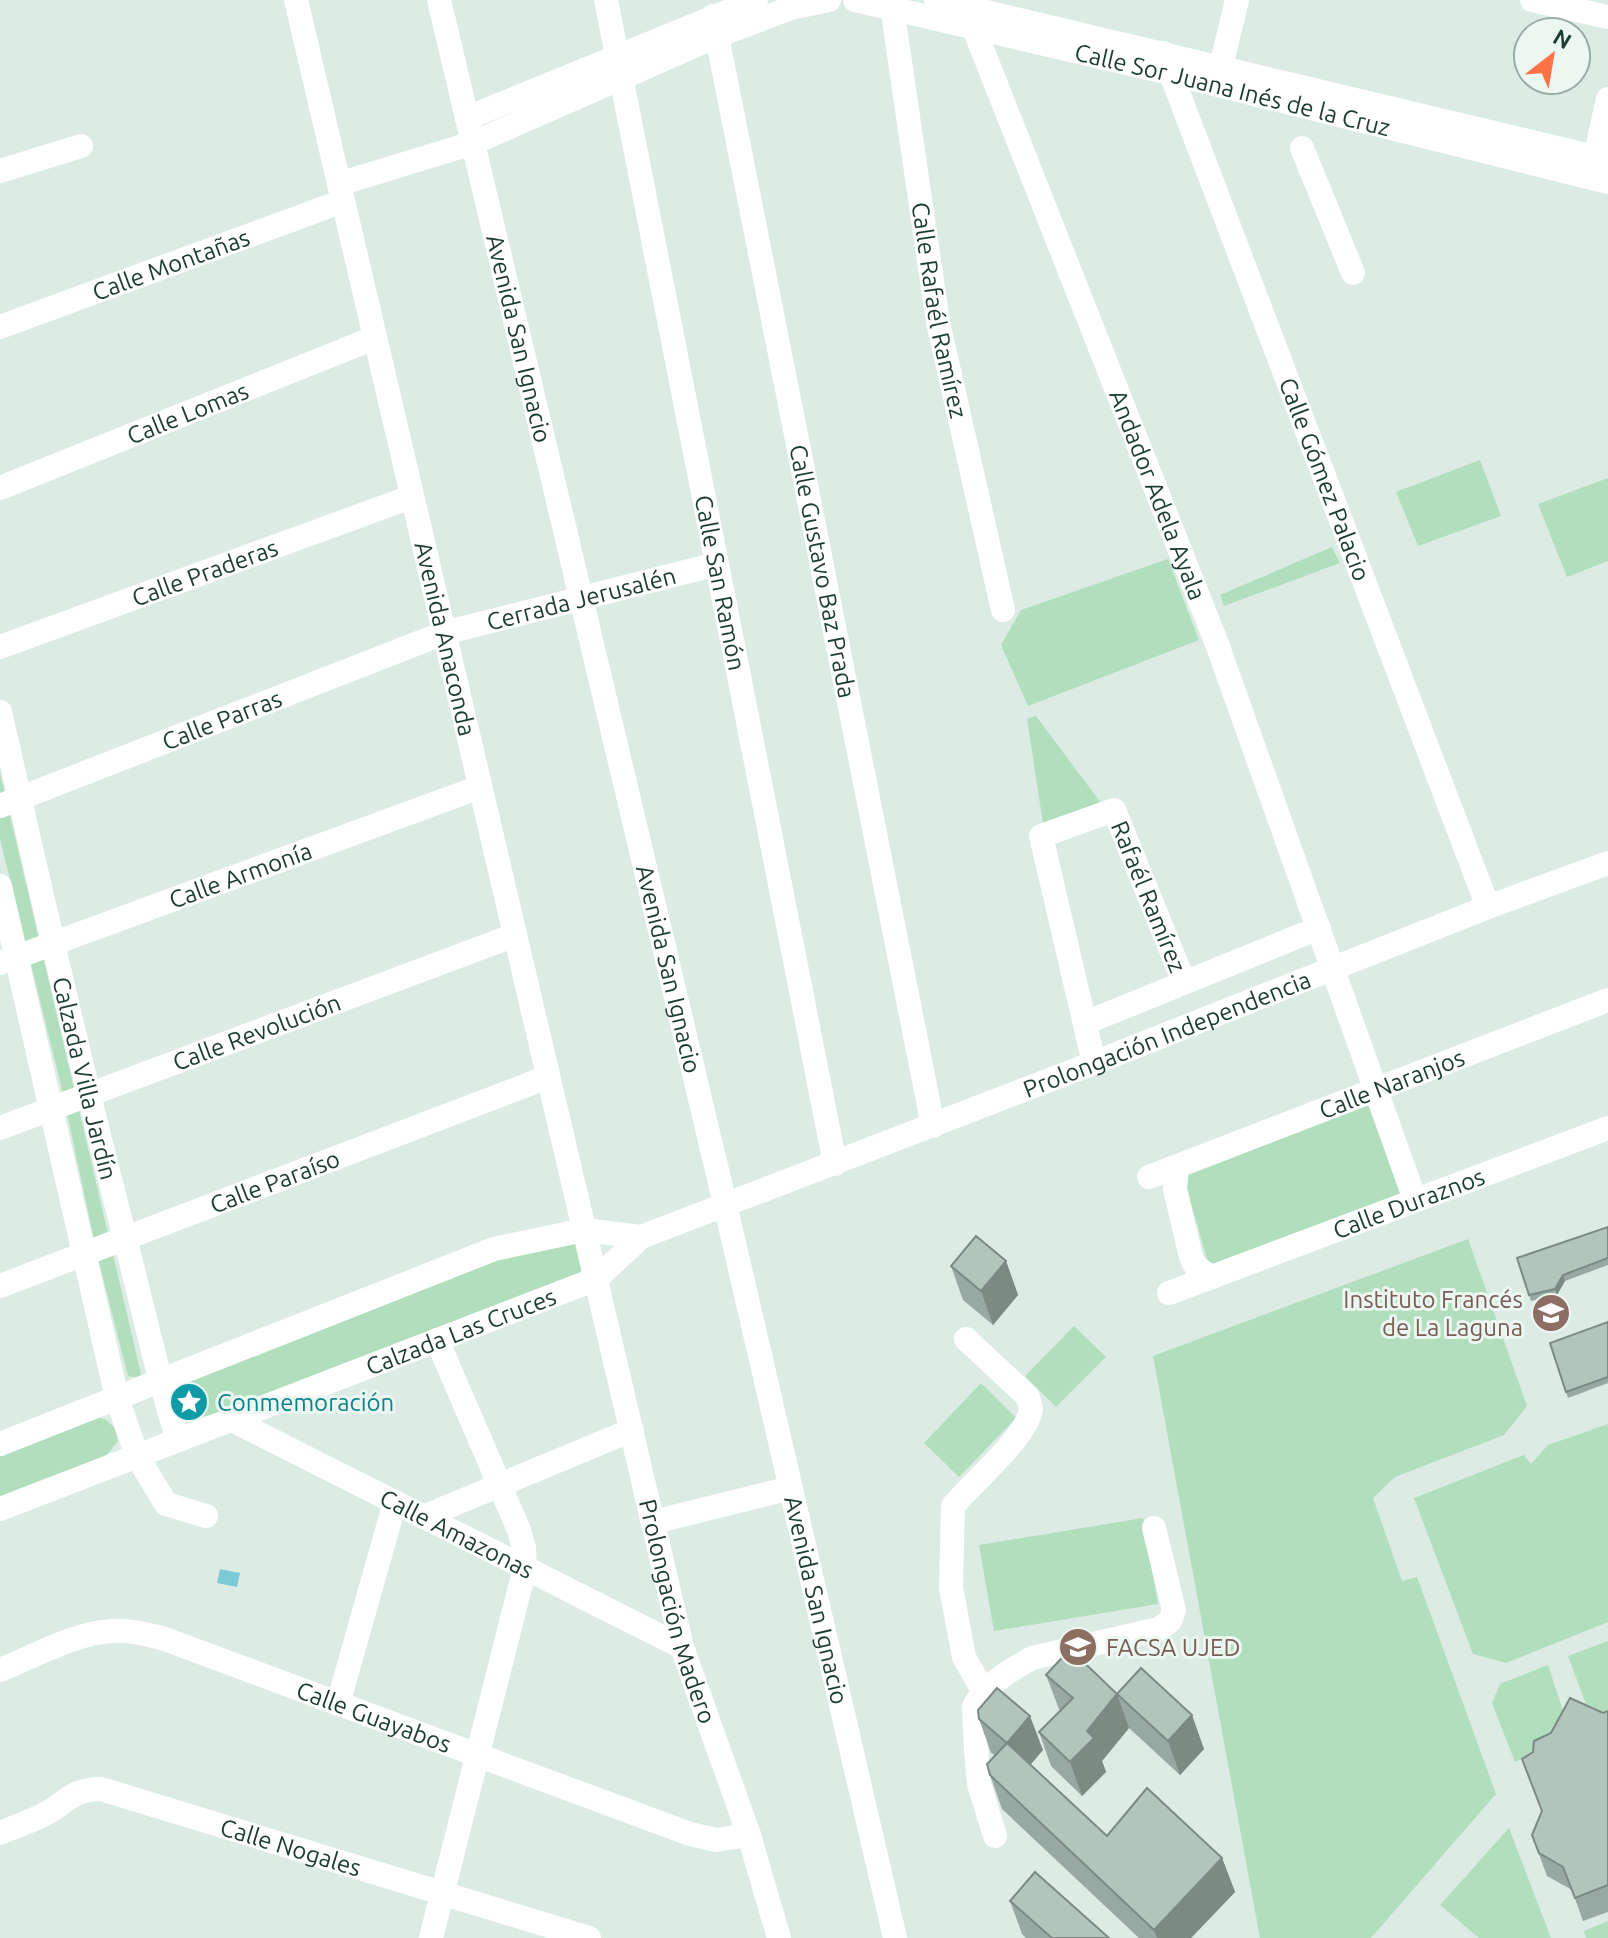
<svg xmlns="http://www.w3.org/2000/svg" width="1608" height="1938" font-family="Ubuntu,sans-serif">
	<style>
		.green { fill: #b1dfbd }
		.water { fill: #7ccad7 }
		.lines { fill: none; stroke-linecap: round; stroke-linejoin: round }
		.minor { stroke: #fff; stroke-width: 24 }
		.wall { fill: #98a9a3 }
		.shaded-wall { fill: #7c8a84 }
		.building { fill: #b1c5bd; stroke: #7c8a84; stroke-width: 2 }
		.labels { text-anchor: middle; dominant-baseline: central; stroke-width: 6; stroke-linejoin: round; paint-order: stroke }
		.street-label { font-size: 24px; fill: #1c3b33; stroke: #ecf7f2 }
		.education-label { font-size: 24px; fill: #785e54; stroke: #ecf7f2; text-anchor: end }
		.culture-label { font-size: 24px; fill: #0d838f; stroke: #ecf7f2; text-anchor: start }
	</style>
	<rect width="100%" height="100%" fill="#dcebe4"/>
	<path class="green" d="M 1480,460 L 1501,516 L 1418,546 L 1396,492 Z
		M 1608,478 L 1608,561 L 1567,577 L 1538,504 Z
		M 1332,547 L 1340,563 L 1224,606 L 1220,595 Z
		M 1168,559 L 1199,640 L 1028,706 L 1001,645 L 1021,610 Z
		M 1036,716 L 1104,807 L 1044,830 L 1027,719 Z
		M 0,773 L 141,1374 L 140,1378 L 128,1376 L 98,1258 L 60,1081 L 0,839 Z
		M 1380,1098 L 1414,1194 L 1210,1269 L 1182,1173 Z
		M 1468,1239 L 1527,1406 L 1504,1435 L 1395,1477 L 1373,1498 L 1402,1581 L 1417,1577 L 1496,1794 L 1371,1938 L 1260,1938 L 1153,1356 Z
		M 573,1242 L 581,1249 L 584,1267 L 574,1279 L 210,1416 C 189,1417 183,1400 190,1382 L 202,1375 L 537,1245 Z
		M 1074,1326 L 1106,1357 L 1056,1407 L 1025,1376 Z
		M 981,1383 L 1016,1418 L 959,1477 L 924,1443 Z
		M 94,1417 L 105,1419 L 115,1428 L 118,1441 L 104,1458 L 0,1499 L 0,1453 Z
		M 1608,1424 L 1608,1622 L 1506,1663 L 1473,1654 L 1414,1498 L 1524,1455 L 1531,1464 L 1548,1445 Z
		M 1143,1518 L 1158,1604 L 994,1631 L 979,1545 Z
		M 1608,1641 L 1608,1718 L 1587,1707 L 1568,1656 Z
		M 1548,1665 L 1565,1717 L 1554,1745 L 1515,1762 L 1492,1703 L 1500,1684 Z
		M 1509,1828 L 1551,1938 L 1479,1938 L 1440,1905 Z
		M 1608,1921 L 1608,1938 L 1586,1938 L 1584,1931 Z"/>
	<path class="water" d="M 220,1569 L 240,1573 L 237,1587 L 217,1583 Z"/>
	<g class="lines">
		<g class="minor">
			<path id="s1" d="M 296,0 L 682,1647 L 749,1835 L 779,1938"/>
			<path id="s2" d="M 439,0 L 725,1204 L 895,1938"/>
			<path id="s3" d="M 606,0 L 835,1164"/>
			<path id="s4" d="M 855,0 L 1170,73 L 1608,182"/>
			<path id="s5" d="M 891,0 L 938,322 L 1003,610"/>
			<path d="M 936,0 L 1608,160"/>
			<path d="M 1532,0 L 1608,17"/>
			<path id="s6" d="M 713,16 L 933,1126"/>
			<path id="s7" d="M 973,26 L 1217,644 L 1415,1200"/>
			<path id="s8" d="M 1163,53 L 1488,907"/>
			<path d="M 1217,83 L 1237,0"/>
			<path d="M 467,118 L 756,0"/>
			<path d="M 1302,148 L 1353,273"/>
			<path d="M 0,171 L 81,146"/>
			<path d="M 1592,171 L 1608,99"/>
			<path d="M 339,184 L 473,143 L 717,36 L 791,8 L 829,0"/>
			<path id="s9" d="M 0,327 L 343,201"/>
			<path id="s10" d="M 0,488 L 374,338"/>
			<path id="s11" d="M 0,647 L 411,497"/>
			<path id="s12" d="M 0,712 C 40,887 79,1061 124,1234 C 142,1303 156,1372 178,1440"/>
			<path id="s13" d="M 0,806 L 444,633 L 717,564"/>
			<path d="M 0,886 L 117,1398 L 137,1456 L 166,1504 L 206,1516"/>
			<path id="s14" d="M 0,963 L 480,787"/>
			<path d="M 1085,1023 L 1319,928"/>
			<path id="s15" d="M 1094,1063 L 1041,836 L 1114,810 L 1184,982"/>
			<path id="s16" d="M 0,1128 L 515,935"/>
			<path d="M 1177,1167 L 1175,1189 L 1191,1257 L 1196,1267 L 1211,1277"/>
			<path id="s17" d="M 1149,1177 L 1608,1000"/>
			<path id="s18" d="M 0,1286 L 548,1077"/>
			<path id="s19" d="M 1169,1293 L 1608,1128"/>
			<path d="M 966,1339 L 1028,1397 C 1028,1399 1031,1407 1031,1409 C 1028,1436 971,1484 953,1506 L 951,1588 L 964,1657 L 983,1691"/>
			<path id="s20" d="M 232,1420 L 682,1647"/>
			<path d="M 0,1444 L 494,1249 L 584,1230 L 641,1237"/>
			<path id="s21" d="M 0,1509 L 596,1279 L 641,1237 L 1094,1063 L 1488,907 L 1608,863"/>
			<path d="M 423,1517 L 632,1430"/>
			<path d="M 654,1522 L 791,1488"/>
			<path id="s22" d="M 0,1670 C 35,1656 74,1633 112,1631 C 129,1630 145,1634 162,1638 L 690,1834 L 716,1840 L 749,1835"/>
			<path d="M 338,1704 L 395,1502"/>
			<path id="s23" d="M 0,1833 C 14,1827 29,1822 43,1815 C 68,1803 68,1790 101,1789 L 589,1938"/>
			<path d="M 995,1836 L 979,1784 L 976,1749 L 974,1707 L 983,1691 L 1008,1672 L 1032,1658 L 1159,1629 L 1170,1621 L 1174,1610 L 1154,1528"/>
			<path d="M 431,1938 L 525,1568 L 524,1548 L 519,1530 L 437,1340"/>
		</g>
	</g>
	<path class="wall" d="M 1608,1227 L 1608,1265 L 1565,1281 L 1557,1295 L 1531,1301 L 1517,1258 Z
		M 1006,1261 L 1018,1295 L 993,1325 L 963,1300 L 951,1266 Z
		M 1608,1322 L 1608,1383 L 1568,1398 L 1550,1343 Z
		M 1046,1675 L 1117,1694 L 1204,1749 L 1180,1775 L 1129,1728 L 1102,1761 L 1106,1772 L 1082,1796 L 1051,1766 L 1039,1732 L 1061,1711 L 1059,1709 Z
		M 1608,1711 L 1608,1912 L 1583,1921 L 1572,1890 L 1547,1876 L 1532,1835 L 1541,1812 L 1603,1713 Z
		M 979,1719 L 1043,1750 L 1030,1764 L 1107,1836 L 1222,1858 L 1235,1892 L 1191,1938 L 1139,1938 L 1002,1809 L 990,1775 L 995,1755 L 991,1753 Z
		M 1010,1901 L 1109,1938 L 1026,1938 L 1022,1934 Z"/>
	<path class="shaded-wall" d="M 1006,1261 L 1018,1295 L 993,1325 L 981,1291 Z
		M 1563,1275 L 1565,1281 L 1557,1295 L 1555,1289 Z
		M 1117,1694 L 1129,1728 L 1102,1761 L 1106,1772 L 1082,1796 L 1070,1762 L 1087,1731 Z
		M 1192,1715 L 1204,1749 L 1180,1775 L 1168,1741 Z
		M 1030,1716 L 1043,1750 L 1020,1777 L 1007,1743 Z
		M 1222,1858 L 1235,1892 L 1191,1938 L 1157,1938 L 1154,1930 Z"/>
	<path class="building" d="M 1608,1227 L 1608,1258 L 1563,1275 L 1555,1289 L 1529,1295 L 1517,1258 Z
		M 976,1236 L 1006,1261 L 981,1291 L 951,1266 Z
		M 1608,1322 L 1608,1377 L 1566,1392 L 1550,1343 Z
		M 1070,1649 L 1117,1694 L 1087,1731 L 1094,1738 L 1070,1762 L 1039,1732 L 1073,1698 L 1046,1675 Z
		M 1141,1668 L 1192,1715 L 1168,1741 L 1117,1694 Z
		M 997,1688 L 1030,1716 L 1007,1743 L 979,1719 L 978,1710 Z
		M 1570,1698 L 1603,1713 L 1608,1711 L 1608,1885 L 1575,1898 L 1563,1867 L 1539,1853 L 1532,1835 L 1542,1811 L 1522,1759 L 1533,1752 L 1534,1741 L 1551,1733 Z
		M 1007,1743 L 1107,1836 L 1147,1788 L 1222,1858 L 1154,1930 L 990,1775 L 987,1764 Z
		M 1035,1872 L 1109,1938 L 1052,1938 L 1010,1901 Z"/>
	<defs>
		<symbol id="university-disc" viewBox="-11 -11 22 22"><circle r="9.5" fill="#8d6e63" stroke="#ecf7f2"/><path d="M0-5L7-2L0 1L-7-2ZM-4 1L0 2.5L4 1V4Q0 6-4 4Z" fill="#fff"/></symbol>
		<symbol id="sight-disc" viewBox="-11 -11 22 22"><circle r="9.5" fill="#0f9aa8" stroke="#ecf7f2"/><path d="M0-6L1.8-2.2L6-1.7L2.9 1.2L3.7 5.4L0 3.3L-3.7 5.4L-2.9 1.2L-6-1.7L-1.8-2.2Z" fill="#fff"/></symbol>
	</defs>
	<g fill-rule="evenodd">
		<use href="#university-disc" x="1529" y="1291" width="44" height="44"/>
		<use href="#sight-disc" x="167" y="1380" width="44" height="44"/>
		<use href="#university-disc" x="1056" y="1625" width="44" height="44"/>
	</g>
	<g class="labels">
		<g class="street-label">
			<text stroke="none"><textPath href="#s4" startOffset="388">Calle Sor Juana Inés de la Cruz</textPath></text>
			<text stroke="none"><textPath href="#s9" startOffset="182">Calle Montañas</textPath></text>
			<text stroke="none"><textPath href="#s5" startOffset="314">Calle Rafaél Ramírez</textPath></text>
			<text stroke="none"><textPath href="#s2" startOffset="348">Avenida San Ignacio</textPath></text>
			<text stroke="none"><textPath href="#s10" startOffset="202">Calle Lomas</textPath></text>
			<text stroke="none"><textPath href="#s8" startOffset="456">Calle Gómez Palacio</textPath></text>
			<text stroke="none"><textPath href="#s7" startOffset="504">Andador Adela Ayala</textPath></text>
			<text stroke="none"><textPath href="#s6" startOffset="566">Calle Gustavo Baz Prada</textPath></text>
			<text stroke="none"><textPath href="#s11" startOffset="218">Calle Praderas</textPath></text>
			<text stroke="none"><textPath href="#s3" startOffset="594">Calle San Ramón</textPath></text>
			<text stroke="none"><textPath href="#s13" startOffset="618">Cerrada Jerusalén</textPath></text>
			<text stroke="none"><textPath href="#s1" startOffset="656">Avenida Anaconda</textPath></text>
			<text stroke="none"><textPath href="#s13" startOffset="238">Calle Parras</textPath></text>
			<text stroke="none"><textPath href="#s14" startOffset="256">Calle Armonía</textPath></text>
			<text stroke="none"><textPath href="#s15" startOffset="404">Rafaél Ramírez</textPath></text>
			<text stroke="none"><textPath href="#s2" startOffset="996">Avenida San Ignacio</textPath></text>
			<text stroke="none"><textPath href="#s16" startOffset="274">Calle Revolución</textPath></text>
			<text stroke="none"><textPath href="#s21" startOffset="1264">Prolongación Independencia</textPath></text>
			<text stroke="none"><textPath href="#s12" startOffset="376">Calzada Villa Jardín</textPath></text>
			<text stroke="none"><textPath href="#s17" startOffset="260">Calle Naranjos</textPath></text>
			<text stroke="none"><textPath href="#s18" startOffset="294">Calle Paraíso</textPath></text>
			<text stroke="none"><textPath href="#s19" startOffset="256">Calle Duraznos</textPath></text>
			<text stroke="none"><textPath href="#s21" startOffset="494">Calzada Las Cruces</textPath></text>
			<text stroke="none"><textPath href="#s20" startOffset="252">Calle Amazonas</textPath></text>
			<text stroke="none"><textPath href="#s2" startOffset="1644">Avenida San Ignacio</textPath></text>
			<text stroke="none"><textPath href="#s1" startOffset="1656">Prolongación Madero</textPath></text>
			<text stroke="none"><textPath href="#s22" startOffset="396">Calle Guayabos</textPath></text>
			<text stroke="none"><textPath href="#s23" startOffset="310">Calle Nogales</textPath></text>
		</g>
		<g class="education-label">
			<text x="1523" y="1299">Instituto Francés<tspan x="1523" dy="28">de La Laguna</tspan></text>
			<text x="1106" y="1647" text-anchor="start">FACSA UJED</text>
		</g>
		<g class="culture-label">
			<text x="217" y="1402">Conmemoración</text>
		</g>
	</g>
	<g transform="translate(1552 56) rotate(31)"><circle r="38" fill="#ecf7f2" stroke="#99aca6" stroke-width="2"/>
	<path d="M0-6L14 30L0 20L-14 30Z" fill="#ff7245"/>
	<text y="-12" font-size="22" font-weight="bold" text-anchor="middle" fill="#1c3b33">N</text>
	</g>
</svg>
